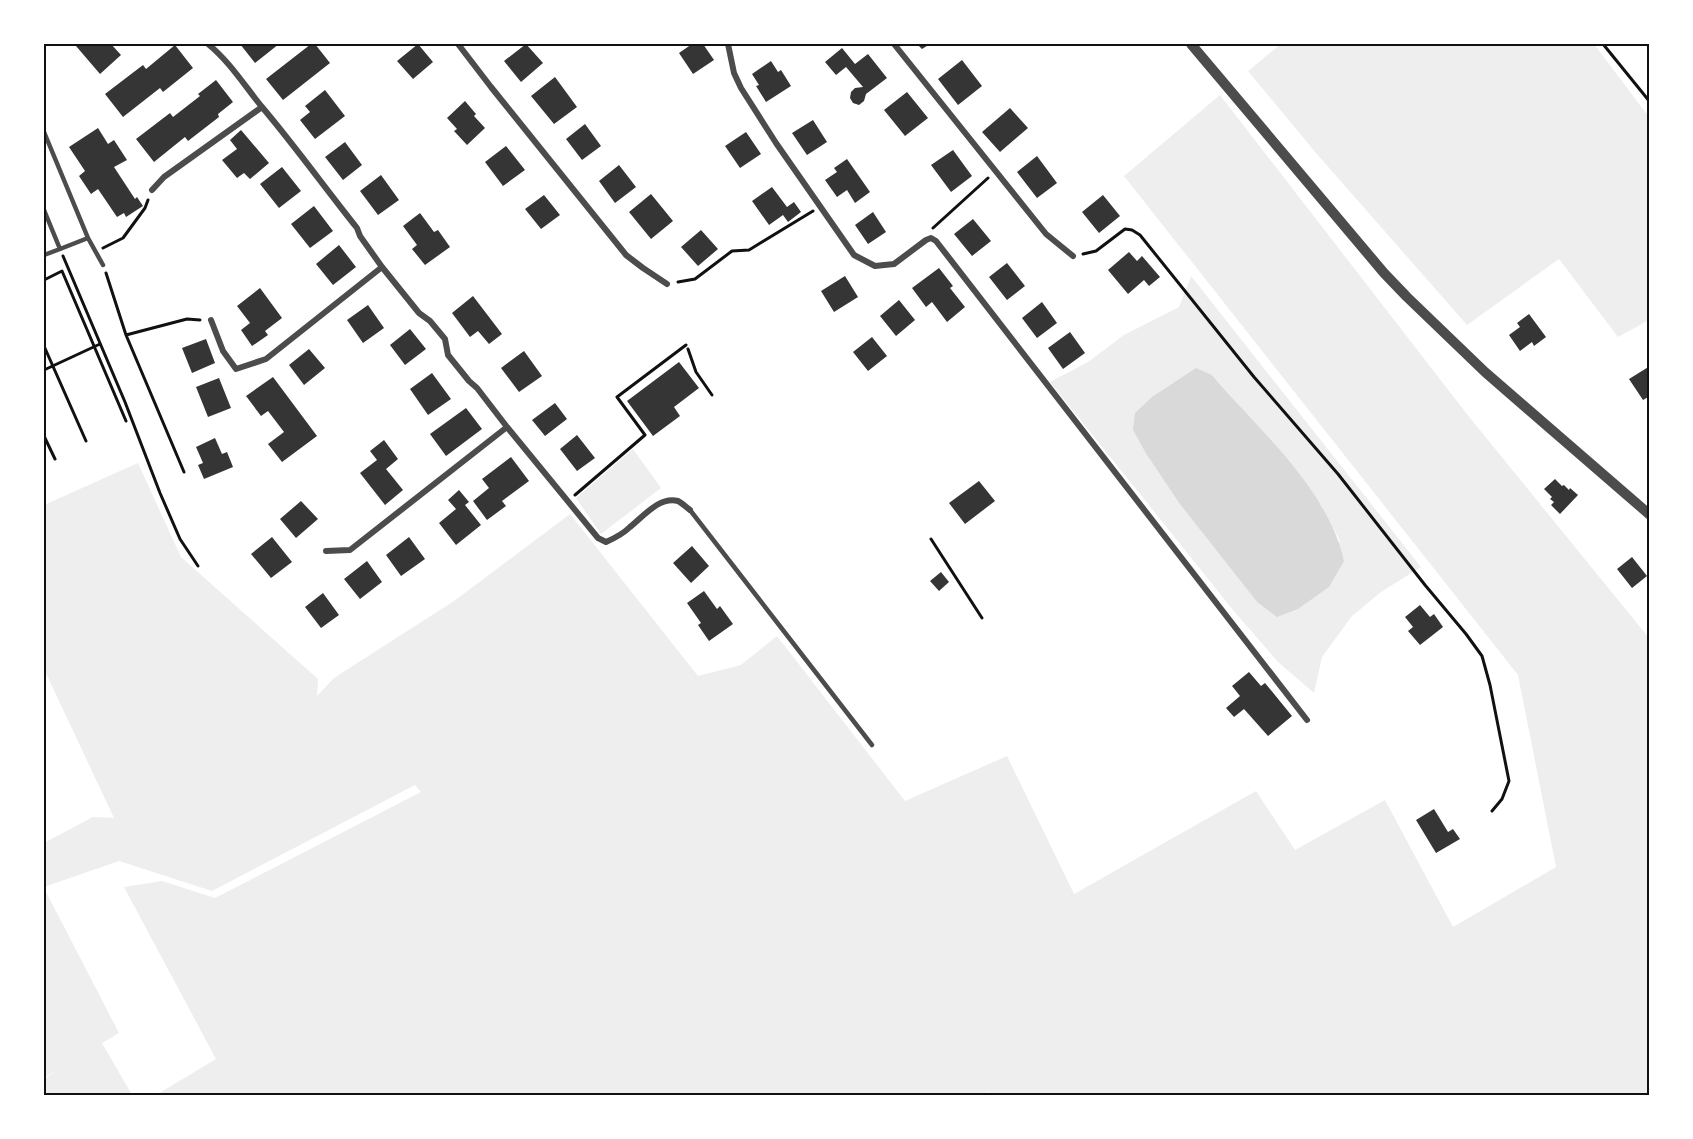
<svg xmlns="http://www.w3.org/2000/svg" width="1693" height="1139" font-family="Montserrat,sans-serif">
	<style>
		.green { fill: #eee; fill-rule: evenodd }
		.water { fill: #d9d9d9 }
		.building { fill: #353535 }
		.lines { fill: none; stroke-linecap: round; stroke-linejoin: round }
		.path { stroke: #111; stroke-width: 3 }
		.service { stroke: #4c4c4c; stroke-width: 4.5 }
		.minor { stroke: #4c4c4c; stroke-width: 6 }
		.tertiary { stroke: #4c4c4c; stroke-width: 10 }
		.neatline { fill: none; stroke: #111; stroke-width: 2 }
	</style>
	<rect width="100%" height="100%" fill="#fff"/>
	<path class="green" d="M 1281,44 L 1594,44 L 1649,117 L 1649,320 L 1618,337 L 1559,259 L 1467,325 L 1316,153 L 1248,71 Z
		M 1220,95 L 1470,418 L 1649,638 L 1649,1095 L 990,1096 L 987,1087 L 989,1095 L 156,1095 L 216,1059 L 124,887 L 162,881 L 215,898 L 421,792 L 415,785 L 212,891 L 119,861 L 44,887 L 44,843 L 93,817 L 114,818 L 44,669 L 44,505 L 138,463 L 181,557 L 318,679 L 317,696 L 334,678 L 454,601 L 570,514 L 698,676 L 741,665 L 777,636 L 905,801 L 1007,756 L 1074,894 L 1256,791 L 1295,850 L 1385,800 L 1453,927 L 1556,867 L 1518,675 L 1124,176 Z
		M 1191,276 L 1421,567 L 1381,592 L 1352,616 L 1322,657 L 1314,693 L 1278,662 L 1233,610 L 1050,382 L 1088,362 L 1124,335 L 1179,307 ZM 1212,375 L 1283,454 L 1320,503 L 1340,541 L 1257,602 L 1179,503 L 1147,455 Z
		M 633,449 L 661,488 L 601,534 L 576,498 Z
		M 44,888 L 119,1033 L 102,1043 L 132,1095 L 44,1095 L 44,1079 L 63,1067 L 44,1078 Z"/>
	<path class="water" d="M 1196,368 L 1212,375 C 1258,429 1329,490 1344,561 L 1329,587 L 1298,609 L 1277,617 L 1257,602 L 1179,503 L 1147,455 L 1133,430 L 1135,413 L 1152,397 Z"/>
	<path class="building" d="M 79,44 L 111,44 L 121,55 L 100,74 L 76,46 Z
		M 240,44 L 279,44 L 255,63 Z
		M 311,44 L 315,44 L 330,63 L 283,100 L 266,79 Z
		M 418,44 L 433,62 L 413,79 L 397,61 Z
		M 526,44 L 543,63 L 521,82 L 504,61 Z
		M 692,44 L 703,44 L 714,60 L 693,74 L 679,53 Z
		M 917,44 L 930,44 L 922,49 Z
		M 175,45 L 193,68 L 163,92 L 160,88 L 123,117 L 105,94 L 143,65 L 146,69 Z
		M 842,48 L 855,64 L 868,54 L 887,78 L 866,94 L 864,101 L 859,105 L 853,103 L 850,98 L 851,92 L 855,88 L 863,87 L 846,67 L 836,75 L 825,62 Z
		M 962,60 L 982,86 L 958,105 L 938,79 Z
		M 771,61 L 778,72 L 781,70 L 791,86 L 766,102 L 756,86 L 759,85 L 752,74 Z
		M 555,77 L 577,107 L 554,124 L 531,96 Z
		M 216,80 L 233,102 L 218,114 L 219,117 L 188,141 L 185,137 L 154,162 L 136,139 L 170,113 L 173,117 L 200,96 L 198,94 Z
		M 325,90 L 345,116 L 315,139 L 300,120 L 310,112 L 305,106 Z
		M 907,92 L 928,118 L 905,136 L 884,110 Z
		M 465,101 L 476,114 L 474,116 L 485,128 L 467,145 L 454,131 L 457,129 L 447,118 Z
		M 1010,108 L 1028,128 L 1000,152 L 982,132 Z
		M 813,120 L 827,142 L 807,155 L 792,133 Z
		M 585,124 L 601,146 L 582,160 L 566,139 Z
		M 98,128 L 108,144 L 114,140 L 127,160 L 114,167 L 135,199 L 137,197 L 143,206 L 126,217 L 124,213 L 117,217 L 98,189 L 91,194 L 79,176 L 85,171 L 69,147 Z
		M 241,130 L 269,163 L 250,179 L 244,173 L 237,178 L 222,160 L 237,149 L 230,140 Z
		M 746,132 L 761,154 L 740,168 L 725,146 Z
		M 345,142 L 362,165 L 343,180 L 325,157 Z
		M 506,146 L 525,170 L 503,186 L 485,162 Z
		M 953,150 L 972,176 L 951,192 L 931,165 Z
		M 1037,156 L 1057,183 L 1037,198 L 1017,172 Z
		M 847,159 L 870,192 L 855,203 L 847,190 L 837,197 L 825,180 L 837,172 L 834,168 Z
		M 619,165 L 636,187 L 615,203 L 599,181 Z
		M 282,167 L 301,191 L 279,208 L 260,184 Z
		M 381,175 L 399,200 L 378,215 L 360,191 Z
		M 772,187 L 787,207 L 794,202 L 801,212 L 788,222 L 783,215 L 769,225 L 752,201 Z
		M 651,194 L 673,221 L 651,239 L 629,212 Z
		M 544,195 L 560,215 L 541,229 L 525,209 Z
		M 1103,195 L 1120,216 L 1099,233 L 1082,212 Z
		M 314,206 L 333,231 L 310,248 L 291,224 Z
		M 873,212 L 886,232 L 868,244 L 855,225 Z
		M 420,213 L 434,232 L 438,230 L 450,247 L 425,265 L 412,249 L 417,245 L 403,226 Z
		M 973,219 L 991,241 L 972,256 L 954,234 Z
		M 701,230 L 718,249 L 698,266 L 681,247 Z
		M 339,245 L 356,267 L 333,285 L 316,264 Z
		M 1129,252 L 1137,261 L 1142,256 L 1160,277 L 1149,286 L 1144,280 L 1128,294 L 1108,270 Z
		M 1007,263 L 1025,286 L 1007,300 L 989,277 Z
		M 939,268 L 953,286 L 950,288 L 965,307 L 947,322 L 932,302 L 926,307 L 912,288 Z
		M 845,276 L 858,297 L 834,312 L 821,291 Z
		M 260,288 L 282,318 L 265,331 L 268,335 L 252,346 L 241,330 L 250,323 L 237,306 Z
		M 473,296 L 502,334 L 489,344 L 478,331 L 470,337 L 452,313 Z
		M 899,300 L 915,320 L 896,336 L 880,316 Z
		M 1042,302 L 1057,323 L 1037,338 L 1022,318 Z
		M 368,305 L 384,328 L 363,343 L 347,320 Z
		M 1529,314 L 1546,337 L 1534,346 L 1532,342 L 1520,351 L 1509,335 L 1520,327 L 1517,323 Z
		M 410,329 L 426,349 L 405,365 L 390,345 Z
		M 1070,332 L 1085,353 L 1063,369 L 1048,348 Z
		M 872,337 L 887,356 L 868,371 L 853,352 Z
		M 206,339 L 215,363 L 192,373 L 182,348 Z
		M 309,349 L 325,368 L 304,385 L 289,365 Z
		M 524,351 L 542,376 L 519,392 L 501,368 Z
		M 679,362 L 699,388 L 674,407 L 680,416 L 653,436 L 627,401 Z
		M 1650,366 L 1650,396 L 1643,400 L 1629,379 Z
		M 432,373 L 451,399 L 428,415 L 410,389 Z
		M 273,377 L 317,436 L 282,462 L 268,444 L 284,432 L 268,411 L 261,416 L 246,396 Z
		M 219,378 L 231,408 L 208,417 L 196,387 Z
		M 555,403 L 567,419 L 545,436 L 532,420 Z
		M 466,408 L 482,429 L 446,456 L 430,434 Z
		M 577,435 L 595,458 L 577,471 L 560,449 Z
		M 215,438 L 222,454 L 227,452 L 233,467 L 204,479 L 198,465 L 203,463 L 196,447 Z
		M 384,440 L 398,459 L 386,469 L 403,490 L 385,505 L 360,473 L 377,460 L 370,451 Z
		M 511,457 L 529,481 L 502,501 L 506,506 L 487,520 L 473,501 L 489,488 L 482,479 Z
		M 1555,479 L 1562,486 L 1564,485 L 1569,490 L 1570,488 L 1578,495 L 1560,514 L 1551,505 L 1554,502 L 1550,499 L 1552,497 L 1544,489 Z
		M 979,481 L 995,501 L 965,524 L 949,503 Z
		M 459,490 L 469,502 L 465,505 L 481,525 L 456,545 L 439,523 L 456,509 L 448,500 Z
		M 301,501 L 318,519 L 296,538 L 280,519 Z
		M 272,537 L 292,562 L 271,578 L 251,554 Z
		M 409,537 L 425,559 L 401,576 L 386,555 Z
		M 692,546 L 709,566 L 691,583 L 673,563 Z
		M 1632,557 L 1647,576 L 1632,588 L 1617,569 Z
		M 367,561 L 382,582 L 360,599 L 344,579 Z
		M 941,572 L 949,582 L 939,591 L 930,581 Z
		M 704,591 L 717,609 L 720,606 L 733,624 L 709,641 L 698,625 L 701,623 L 687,603 Z
		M 323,593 L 339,615 L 321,628 L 305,607 Z
		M 1420,605 L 1430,617 L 1434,614 L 1443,627 L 1420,645 L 1408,631 L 1413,627 L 1405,617 Z
		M 1249,672 L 1261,686 L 1265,683 L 1292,716 L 1268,736 L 1244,709 L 1234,717 L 1226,708 L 1240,696 L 1232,686 Z
		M 1434,809 L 1448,832 L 1453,829 L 1460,839 L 1436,853 L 1416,820 Z"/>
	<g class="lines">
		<path class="path" d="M 1603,44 L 1650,102
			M 933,228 L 988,178
			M 103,248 L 123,238 L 145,208 L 148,200
			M 1083,254 L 1096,251 L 1125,229 L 1132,230 L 1140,235 L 1254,377 L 1338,474 L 1425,585 L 1466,634 L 1482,656 L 1490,685 L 1509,781 L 1502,799 L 1492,811
			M 63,256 L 125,402 L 160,493 L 180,539 L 198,566
			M 106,273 L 126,335 L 184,472
			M 44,280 L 62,271 L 126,421
			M 678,282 L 695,279 L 732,251 L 749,250 L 813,211
			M 126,335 L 187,319 L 200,320
			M 44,346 L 86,441
			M 688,349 L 696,372 L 712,395
			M 44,370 L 100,344
			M 44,436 L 55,459
			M 575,495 L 645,435 L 617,397 L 686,345
			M 931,539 L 982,618"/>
		<path class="service" d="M 44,132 L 88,238 L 60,249
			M 44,210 L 60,249 L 44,255
			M 88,238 L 103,265
			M 690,510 L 872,745"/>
		<path class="minor" d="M 208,44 C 230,62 244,85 262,107 C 295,146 325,188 357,228 L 360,236 L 382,267 L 419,313 L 430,321 L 445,339 L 448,355 L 469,381 L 477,388 L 507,427 L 598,538 L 606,542 C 615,538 623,534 630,527 C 643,517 659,496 678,501 C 682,503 686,507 690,510
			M 458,44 L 491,87 L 626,255 L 643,268 L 667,284
			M 728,44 L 734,73 L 741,88 L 776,143 L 854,255 L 875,266 L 894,264 L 926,240 L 931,238 L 936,241 L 1307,720
			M 894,44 L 1046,234 L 1073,256
			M 152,190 L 164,177 L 262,107
			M 211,320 L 223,351 L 236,369 L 266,359 L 382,267
			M 326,551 L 350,550 L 507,427"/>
		<path class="tertiary" d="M 1191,44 L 1384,273 L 1407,297 L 1485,372 L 1650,515"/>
	</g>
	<rect width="1693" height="1139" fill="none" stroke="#ffffff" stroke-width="90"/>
	<rect x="45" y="45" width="1603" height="1049" class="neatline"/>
</svg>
